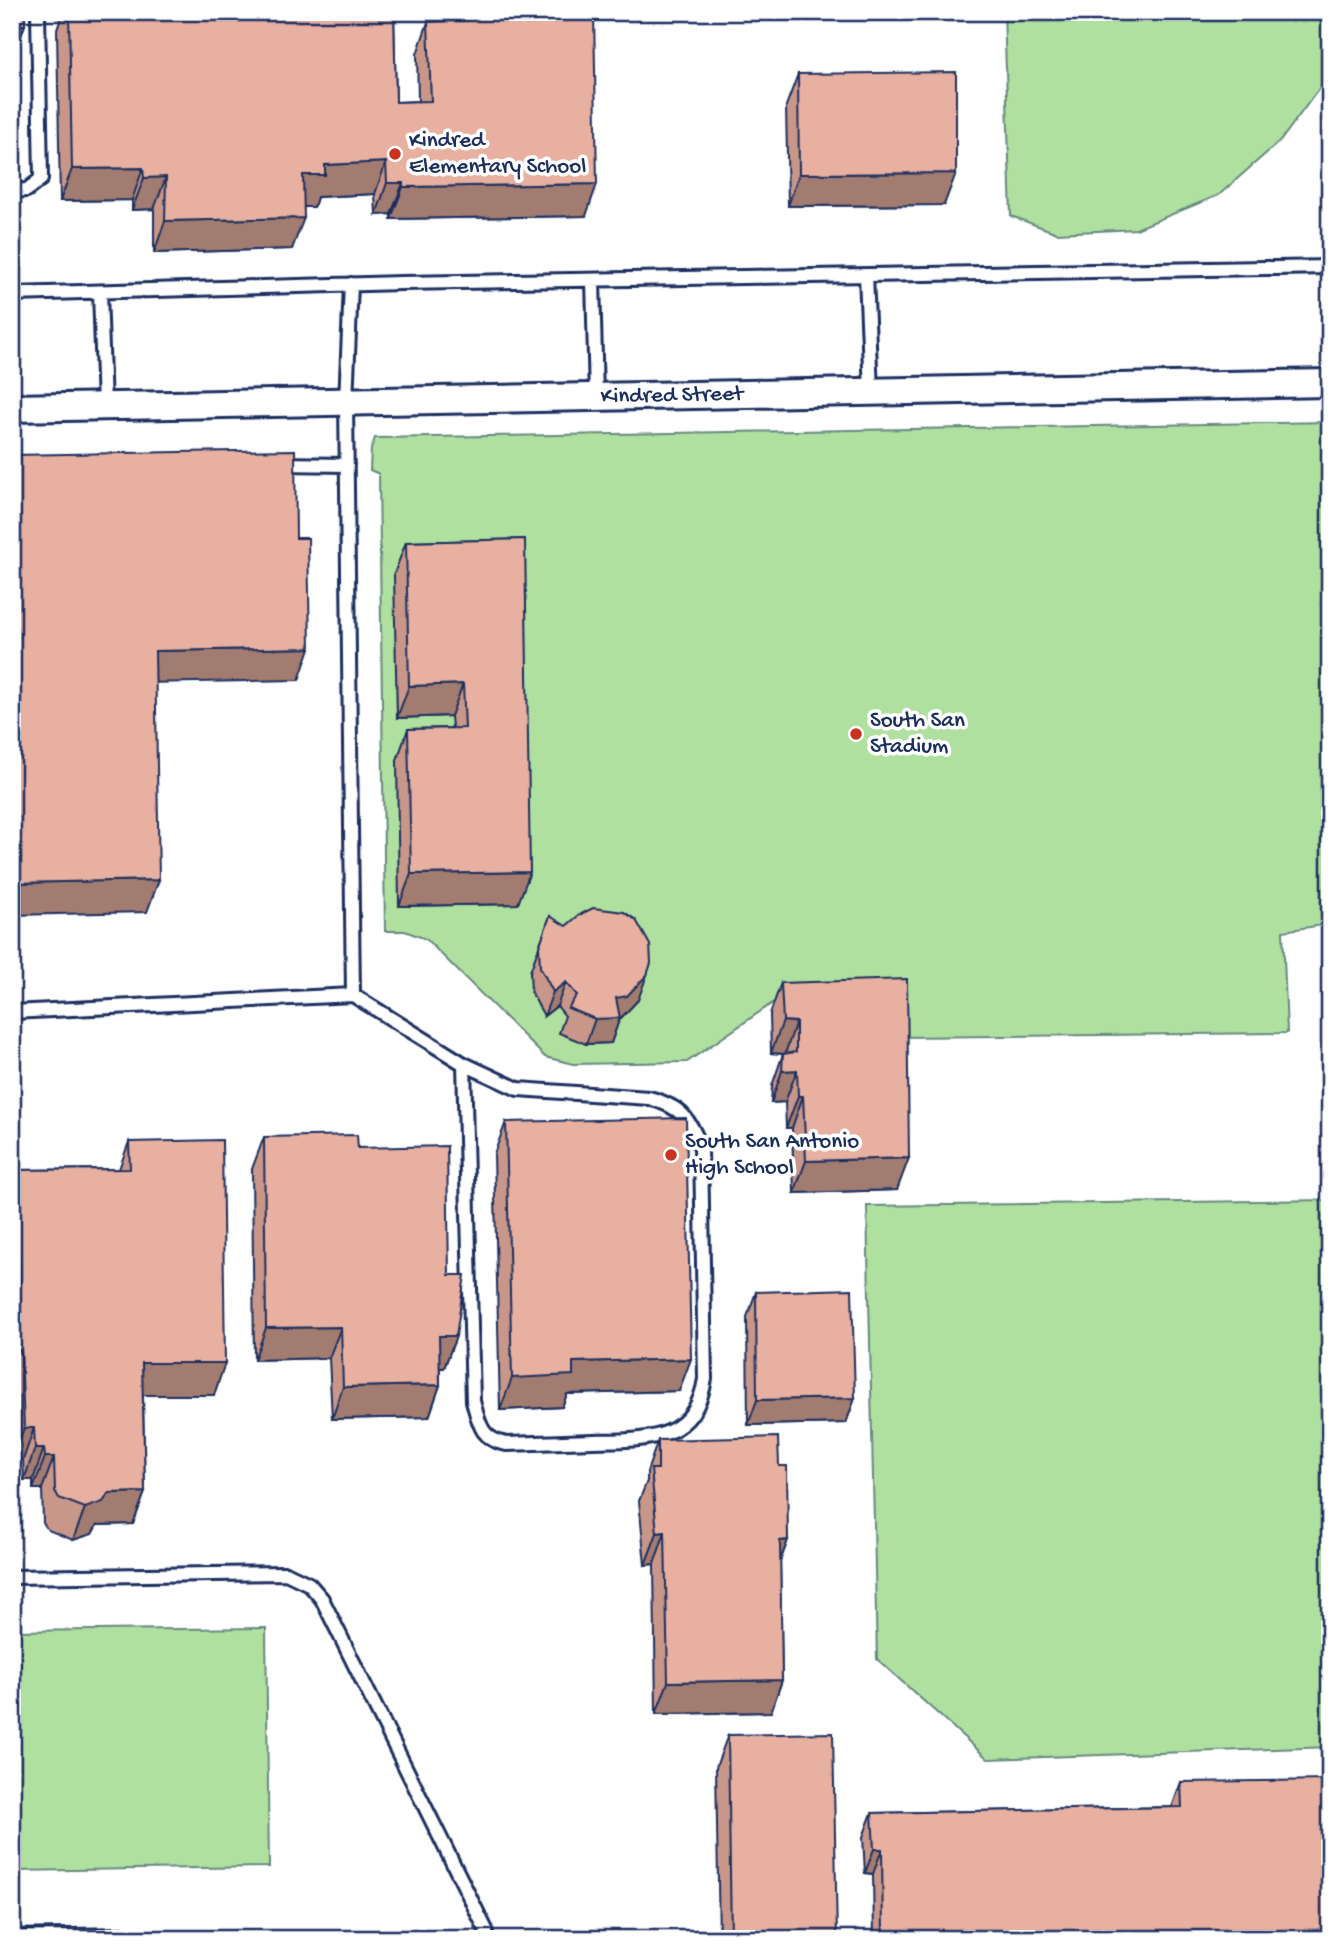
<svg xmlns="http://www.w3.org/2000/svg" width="1342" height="1951" font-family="'Gochi Hand',sans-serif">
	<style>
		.green { fill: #b0e0a0; stroke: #66887f; stroke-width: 2 }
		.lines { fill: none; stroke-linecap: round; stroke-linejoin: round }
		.lane-casing { stroke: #1b2f5e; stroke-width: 18 }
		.street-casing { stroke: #1b2f5e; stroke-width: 32 }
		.lane { stroke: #fff; stroke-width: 12 }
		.street { stroke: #fff; stroke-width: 26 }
		.wall { fill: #c8978a; stroke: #1b2f5e; stroke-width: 2 }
		.shaded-wall { fill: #a27b70; stroke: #1b2f5e; stroke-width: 2 }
		.building { fill: #e8b0a0; stroke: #1b2f5e; stroke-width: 2 }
		.poi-dot { fill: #c8321e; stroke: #fff; stroke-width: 2.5 }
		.labels { text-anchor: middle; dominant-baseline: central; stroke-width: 7; stroke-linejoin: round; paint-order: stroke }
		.poi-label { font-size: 23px; fill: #1b2f5e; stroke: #fff; text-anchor: start }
		.street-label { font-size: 23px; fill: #1b2f5e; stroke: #fff }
	</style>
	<rect width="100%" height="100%" fill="#fff"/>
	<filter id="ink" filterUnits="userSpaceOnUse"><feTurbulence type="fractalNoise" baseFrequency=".0143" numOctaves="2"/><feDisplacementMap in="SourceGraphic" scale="14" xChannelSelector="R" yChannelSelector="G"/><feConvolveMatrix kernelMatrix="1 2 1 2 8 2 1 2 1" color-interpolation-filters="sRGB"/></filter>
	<g filter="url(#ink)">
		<path class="green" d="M 1004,12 L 1330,12 L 1330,66 L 1323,83 L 1281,140 L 1219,195 L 1136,229 L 1057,233 L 1011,216 Z
			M 1330,422 L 1330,924 L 1283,931 L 1287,1033 L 899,1037 L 898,999 L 774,1002 L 687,1062 L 573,1064 L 545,1057 L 426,939 L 405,931 L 385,931 L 379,474 L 370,470 L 371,449 L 375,438 Z
			M 1330,1200 L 1330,1747 L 988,1759 L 877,1659 L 867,1206 Z
			M 266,1628 L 269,1867 L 12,1871 L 12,1631 Z"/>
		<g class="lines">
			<defs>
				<path id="lane" d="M 12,191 L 27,190 L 41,179 L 38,12
					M 866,275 L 871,392
					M 593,280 L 596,397
					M 351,284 L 346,402 L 353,995
					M 100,292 L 104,406
					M 12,294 L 401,283 L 1330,267
					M 281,464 L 347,465
					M 12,1012 L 353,995 L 464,1064 L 518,1089 L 649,1098 C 682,1107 689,1118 701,1148 L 705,1379 C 695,1443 644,1440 593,1441 C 564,1442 535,1443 507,1444 C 481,1440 479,1423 473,1401 L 464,1064
					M 12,1577 L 286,1573 L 309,1584 L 322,1599 L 486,1930 L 486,1939
					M 12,1937 L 125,1935 L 125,1939"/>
				<g id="street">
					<path id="s1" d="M 12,408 L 1330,383"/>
				</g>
			</defs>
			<use href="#lane" class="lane-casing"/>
			<use href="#street" class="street-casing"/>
			<use href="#lane" class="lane"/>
			<use href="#street" class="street"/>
		</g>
		<path class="wall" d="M 63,12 L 394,12 L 396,102 L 418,101 L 417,54 L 428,22 L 461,21 L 464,12 L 594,12 L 586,216 L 391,219 L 391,214 L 376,215 L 375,194 L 317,197 L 314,207 L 304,207 L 292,249 L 154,253 L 154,209 L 132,210 L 132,200 L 60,201 L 57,30 Z
			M 798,74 L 944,205 L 788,206 L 786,106 Z
			M 525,539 L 518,904 L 399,906 L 397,760 L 408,729 L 452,728 L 451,716 L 397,718 L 394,574 L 406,542 Z
			M 550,916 L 638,1000 L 619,1020 L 611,1043 L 586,1044 L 559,1033 L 565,1016 L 557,1006 L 544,1016 L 531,992 L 530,972 Z
			M 781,983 L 897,1190 L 794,1193 L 792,1128 L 786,1128 L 785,1102 L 771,1103 L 772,1086 L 783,1054 L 784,1054 L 771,1053 L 770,1014 Z
			M 506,1122 L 679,1391 L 567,1394 L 562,1407 L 500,1410 L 494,1154 Z
			M 264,1137 L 358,1148 L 449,1275 L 456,1336 L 444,1368 L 440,1368 L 440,1385 L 429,1417 L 332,1419 L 329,1358 L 254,1360 L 252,1169 Z
			M 129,1142 L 214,1395 L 143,1395 L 145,1492 L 133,1524 L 97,1525 L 92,1534 L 73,1540 L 48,1530 L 43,1523 L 42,1489 L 33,1489 L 33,1480 L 24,1480 L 23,1460 L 12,1460 L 12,1170 L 119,1169 Z
			M 756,1292 L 855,1398 L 846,1423 L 748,1425 L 747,1317 Z
			M 658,1440 L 779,1466 L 788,1540 L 780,1562 L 782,1680 L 771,1712 L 656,1714 L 654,1564 L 645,1565 L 639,1501 L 647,1481 L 647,1472 Z
			M 728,1735 L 837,1939 L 719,1939 L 716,1767 Z
			M 1181,1782 L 1330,1939 L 874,1939 L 873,1874 L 865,1873 L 863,1837 L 872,1813 L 1172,1807 Z"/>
		<path class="shaded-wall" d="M 12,25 L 25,25 L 19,42 L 12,42 Z
			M 386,162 L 375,194 L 317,197 L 314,207 L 292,207 L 303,175 L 325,165 Z
			M 143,168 L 132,200 L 60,201 L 72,169 Z
			M 956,173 L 944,205 L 788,206 L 799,174 Z
			M 166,177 L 154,209 L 132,210 L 144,178 Z
			M 387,183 L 403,183 L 391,214 L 376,215 Z
			M 597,184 L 586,216 L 391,219 L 403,187 Z
			M 304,218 L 292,249 L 154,253 L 165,221 Z
			M 310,648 L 299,680 L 143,683 L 155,651 Z
			M 463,684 L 451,716 L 397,718 L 409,686 Z
			M 530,872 L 518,904 L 399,906 L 411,874 Z
			M 159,880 L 147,912 L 12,915 L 12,883 Z
			M 647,975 L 638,1000 L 619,1020 L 611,1043 L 586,1044 L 595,1019 L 616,998 Z
			M 566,982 L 557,1006 L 544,1016 L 553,992 Z
			M 783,1021 L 796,1022 L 785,1054 L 771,1053 Z
			M 797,1070 L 785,1102 L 771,1103 L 782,1071 Z
			M 798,1096 L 803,1096 L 792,1128 L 786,1128 Z
			M 909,1158 L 897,1190 L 794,1193 L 806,1161 Z
			M 12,1254 L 19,1254 L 12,1272 Z
			M 341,1327 L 329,1358 L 254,1360 L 266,1328 Z
			M 439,1336 L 456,1336 L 444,1368 L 427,1368 Z
			M 691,1359 L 679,1391 L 567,1394 L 562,1407 L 500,1410 L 512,1378 L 573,1362 Z
			M 142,1363 L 225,1363 L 214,1395 L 130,1395 Z
			M 440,1385 L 429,1417 L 332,1419 L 343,1387 Z
			M 855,1398 L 846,1423 L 748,1425 L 757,1400 Z
			M 24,1428 L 34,1428 L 23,1460 L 12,1460 Z
			M 35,1448 L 44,1448 L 33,1480 L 24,1480 Z
			M 45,1457 L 54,1457 L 42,1489 L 33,1489 Z
			M 145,1492 L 133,1524 L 97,1525 L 92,1534 L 73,1540 L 85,1508 L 109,1493 Z
			M 665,1532 L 654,1564 L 645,1565 L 657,1533 Z
			M 788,1540 L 776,1572 L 780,1541 Z
			M 782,1680 L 771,1712 L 656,1714 L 668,1682 Z
			M 874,1849 L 882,1849 L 873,1874 L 865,1873 Z"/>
		<path class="building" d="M 12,12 L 25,12 L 25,25 L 12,25 Z
			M 69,12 L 394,12 L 396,102 L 431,101 L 428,22 L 472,20 L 471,12 L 594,12 L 597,184 L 403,187 L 403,183 L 387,183 L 386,162 L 325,165 L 325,175 L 303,175 L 304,218 L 165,221 L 166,177 L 144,178 L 143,168 L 72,169 Z
			M 956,72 L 956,173 L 799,174 L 798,74 Z
			M 295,450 L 296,538 L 308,538 L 310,648 L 155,651 L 159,880 L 12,883 L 12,455 Z
			M 525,539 L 530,872 L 411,874 L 408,729 L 465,728 L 463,684 L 409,686 L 406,542 Z
			M 593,908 L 624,912 L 636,920 L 650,945 L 651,963 L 647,975 L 627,996 L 616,998 L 620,1018 L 595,1019 L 568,1008 L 577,995 L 566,982 L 553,992 L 540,967 L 539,947 L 550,916 L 566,926 L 579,915 Z
			M 907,979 L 909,1158 L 806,1161 L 803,1096 L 798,1096 L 797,1070 L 782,1071 L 783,1054 L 796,1052 L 796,1022 L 783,1021 L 781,983 Z
			M 686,1118 L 691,1359 L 573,1362 L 573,1375 L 512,1378 L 506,1122 Z
			M 357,1135 L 358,1148 L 447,1146 L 449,1275 L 465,1275 L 456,1336 L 439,1336 L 440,1385 L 343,1387 L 341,1327 L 266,1328 L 264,1137 Z
			M 222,1140 L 225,1363 L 142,1363 L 145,1492 L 109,1493 L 103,1502 L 85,1508 L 59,1498 L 55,1491 L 54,1457 L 45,1457 L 44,1448 L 35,1448 L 34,1428 L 24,1428 L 21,1352 L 12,1343 L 12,1316 L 20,1307 L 19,1254 L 12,1254 L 12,1170 L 130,1169 L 129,1142 Z
			M 852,1289 L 855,1398 L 757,1400 L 756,1292 Z
			M 778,1437 L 779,1466 L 787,1466 L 788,1540 L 780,1541 L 782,1680 L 668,1682 L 665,1532 L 657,1533 L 651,1469 L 658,1469 L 658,1440 Z
			M 833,1733 L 837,1939 L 731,1939 L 728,1735 Z
			M 1330,1780 L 1330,1939 L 883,1939 L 882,1849 L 874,1849 L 872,1813 L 1182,1807 L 1181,1782 Z"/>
	</g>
	<g class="poi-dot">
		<circle cx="395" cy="154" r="7"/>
		<circle cx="856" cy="734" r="7"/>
		<circle cx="671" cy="1155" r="7"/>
	</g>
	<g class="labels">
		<g class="poi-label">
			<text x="409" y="141">Kindred<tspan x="409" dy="26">Elementary School</tspan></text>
			<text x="870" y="721">South San<tspan x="870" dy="26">Stadium</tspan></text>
			<text x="685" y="1142">South San Antonio<tspan x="685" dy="26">High School</tspan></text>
		</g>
		<g class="street-label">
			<text stroke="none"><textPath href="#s1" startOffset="660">Kindred Street</textPath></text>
		</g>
	</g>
	<rect width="1342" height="1951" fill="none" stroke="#fff" stroke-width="42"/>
	<rect x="21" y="21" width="1300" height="1909" fill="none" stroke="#1b2f5e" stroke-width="2.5" filter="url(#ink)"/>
</svg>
